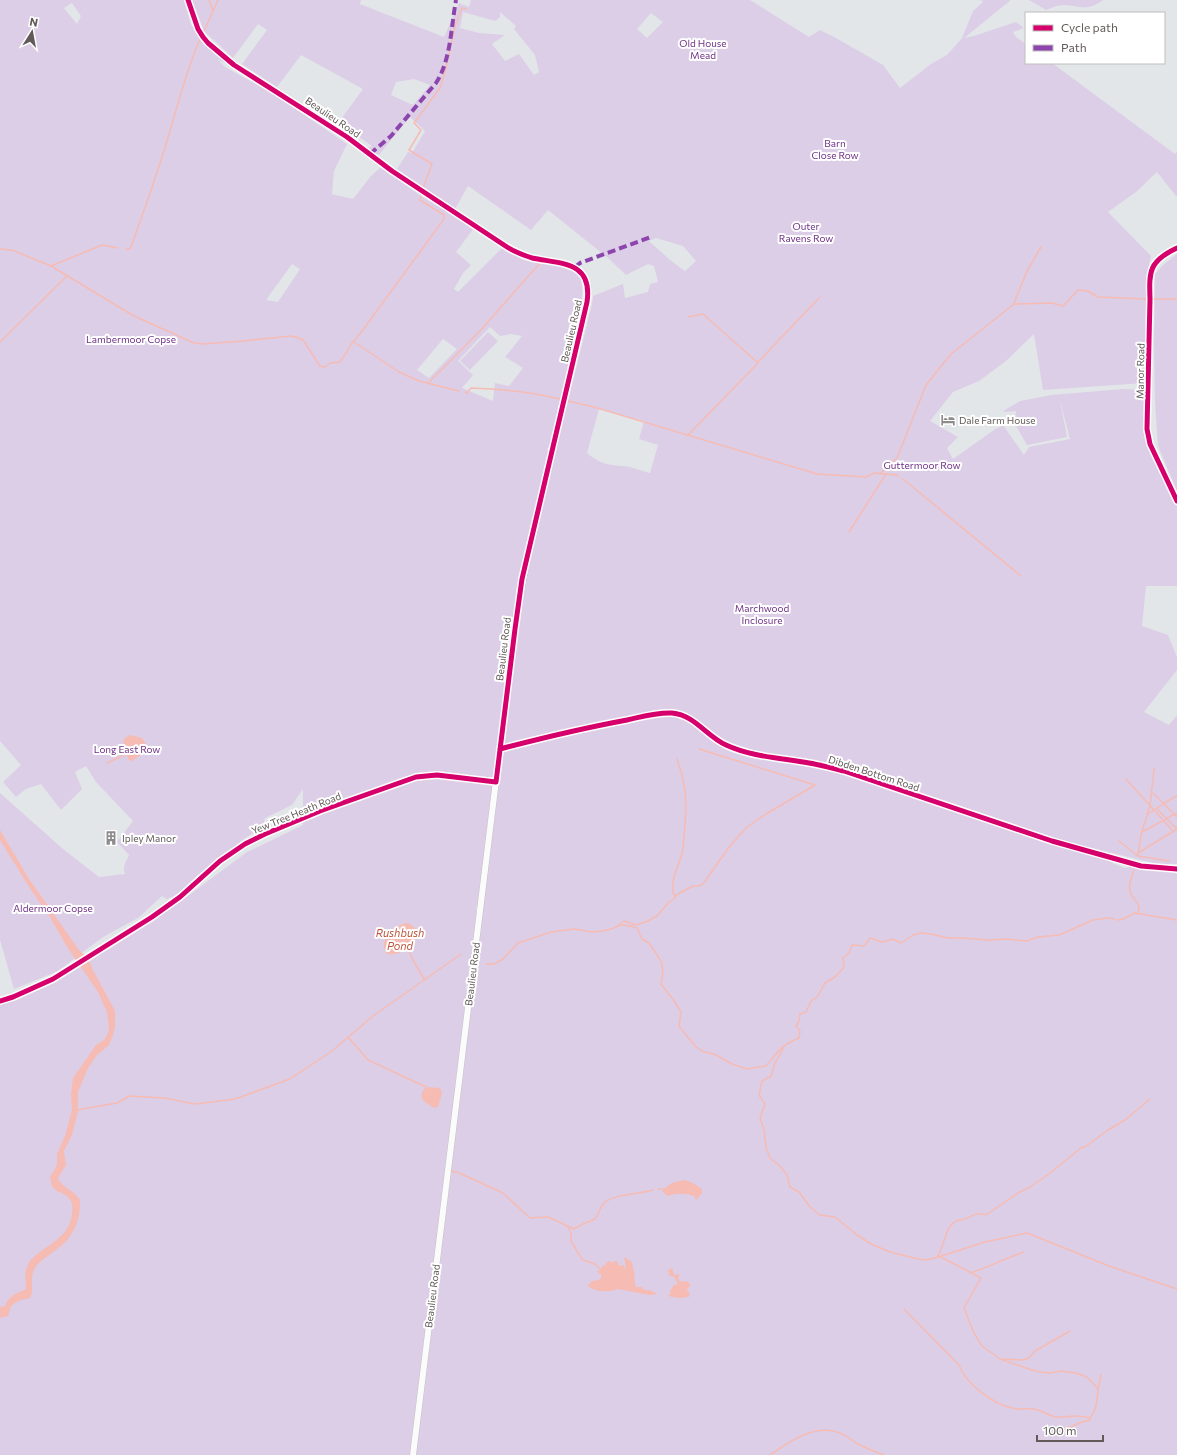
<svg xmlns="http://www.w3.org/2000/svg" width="1177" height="1455" font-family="Commissioner,sans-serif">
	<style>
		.green { fill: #dccee7; fill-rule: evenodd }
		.water { fill: #f6bbb3 }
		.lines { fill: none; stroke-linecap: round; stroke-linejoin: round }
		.stream { stroke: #f6bbb3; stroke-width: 1.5 }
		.minor-casing { stroke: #c2c2c3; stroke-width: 7 }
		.minor { stroke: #fbfbfc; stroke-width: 6 }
		.quiet { stroke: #8e44ad; stroke-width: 4; stroke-dasharray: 8 4; stroke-linecap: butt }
		.cycleway-casing { stroke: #fff; stroke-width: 8 }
		.cycleway { stroke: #d6006c; stroke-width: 5 }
		.labels { text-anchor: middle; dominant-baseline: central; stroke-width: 4; stroke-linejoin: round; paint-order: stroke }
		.park-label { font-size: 10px; fill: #703287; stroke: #fff }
		.street-label { font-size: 10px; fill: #615a58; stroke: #fff }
		.poi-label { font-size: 10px; fill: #615a58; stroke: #fff; text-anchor: start }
		.water-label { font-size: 11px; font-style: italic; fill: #bd543a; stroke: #fff }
	</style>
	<rect width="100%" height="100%" fill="#e2e6e9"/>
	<path class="green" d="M 0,0 L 184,0 L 191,25 L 230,64 L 222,62 L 217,59 L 225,67 L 272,93 L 347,144 L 334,171 L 332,194 L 353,199 L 371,176 L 381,167 L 421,196 L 474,228 L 456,252 L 471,265 L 463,273 L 454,289 L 458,292 L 503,247 L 523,260 L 566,267 L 580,276 C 588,296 572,348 567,370 L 571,373 L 553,438 L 547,450 L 555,454 L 592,304 L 593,296 L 623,284 L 625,298 L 648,292 L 650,284 L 658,282 L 654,266 L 648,264 L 626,275 L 608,258 L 548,210 L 531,230 L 468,186 L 455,209 L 397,169 L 408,152 L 412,153 L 425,131 L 410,117 L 378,156 L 368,148 L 372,146 L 342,125 L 340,128 L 336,126 L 363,89 L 301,55 L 277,87 L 242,64 L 267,30 L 258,24 L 233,58 L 204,31 L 192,0 L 361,0 L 360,4 L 444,37 L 459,3 L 469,7 L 471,0 L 750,0 L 809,37 L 820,30 L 836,38 L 883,65 L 900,88 L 931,64 L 947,55 L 962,38 L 973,11 L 983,2 L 981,0 L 1011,0 L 964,38 L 974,36 L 1016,22 L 1024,28 L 1013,32 L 1016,37 L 1026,44 L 1026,63 L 1052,63 L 1175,154 L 1177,152 L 1177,196 L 1176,196 L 1157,172 L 1136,192 L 1108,212 L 1151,256 L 1149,264 L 1148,290 L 1144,383 L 1043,390 L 1034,334 L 1006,361 L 979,381 L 953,392 L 930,421 L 958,437 L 947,448 L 953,459 L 994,430 L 1003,425 L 1024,455 L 1029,447 L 1070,439 L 1060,401 L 1067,437 L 1027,445 L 1015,424 L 1016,411 L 1005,412 L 1003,411 L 1020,401 L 1051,395 L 1123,389 L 1146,390 L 1143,432 L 1160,464 L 1177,504 L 1177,586 L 1146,586 L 1142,626 L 1168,635 L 1177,657 L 1177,670 L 1144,712 L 1169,725 L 1177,715 L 1177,864 L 1157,864 L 1084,846 L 1082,851 L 1110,860 L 1112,863 L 1125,868 L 1132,866 L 1169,871 L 1177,874 L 1177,1455 L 414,1455 L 483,899 L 476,907 L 476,935 L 466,985 L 466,997 L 411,1455 L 0,1455 L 0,1003 L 46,987 L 173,907 L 247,852 L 303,825 L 303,789 L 292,805 L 265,818 L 262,828 L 245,838 L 199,874 L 178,894 L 167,899 L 162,896 L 138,918 L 103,937 L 58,971 L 14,989 L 0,940 L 0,793 L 63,849 L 99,877 L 125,874 C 122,867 126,861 129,855 L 117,842 L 133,821 L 96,782 L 86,766 L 75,772 L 82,789 L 61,810 L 41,784 L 26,789 L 16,797 L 3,782 L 21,765 L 0,741 ZM 72,3 L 81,16 L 77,24 L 64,8 ZM 463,12 L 495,21 L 500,17 L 500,12 L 516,26 L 514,29 L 535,55 L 539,72 L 534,75 L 519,54 L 505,61 L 492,44 L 505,35 L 479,33 L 460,28 ZM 651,13 L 663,22 L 647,38 L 637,29 ZM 414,79 L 430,85 L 413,105 L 391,95 L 396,82 ZM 656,238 L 683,246 L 696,261 L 685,271 L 670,260 L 649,241 ZM 292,264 L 300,269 L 278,302 L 266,300 ZM 490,327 L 500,336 L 511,334 L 522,336 L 505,357 L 523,368 L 509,386 L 495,383 L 493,401 L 462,388 L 473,375 L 458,361 ZM 443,339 L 457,349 L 429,378 L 417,370 ZM 599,409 L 644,421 L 639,439 L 658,445 L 650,473 C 641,471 631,466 622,466 C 606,465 599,463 587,453 Z
		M 1029,0 L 1103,0 C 1087,12 1081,6 1064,5 C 1058,5 1051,8 1046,10 Z
		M 1177,254 L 1177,491 L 1158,446 L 1155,402 L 1154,344 L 1155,274 L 1163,265 Z
		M 488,332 L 498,341 L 470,370 L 460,361 Z"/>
	<path class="water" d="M 130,735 L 142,738 L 148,747 L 146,751 L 132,761 L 129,760 L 126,754 L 123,741 L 125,738 Z
		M 0,830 L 29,879 L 79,950 L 88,958 L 93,970 L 115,1011 L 115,1027 L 113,1035 L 109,1045 L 97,1055 L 88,1068 L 78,1092 L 78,1111 L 72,1135 L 64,1151 L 66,1165 L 58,1178 C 61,1187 74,1190 80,1200 C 81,1222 72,1240 53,1252 C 46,1258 40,1260 35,1268 C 29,1277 35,1289 30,1298 L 18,1301 L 11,1306 L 8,1316 L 0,1318 L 0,1307 L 5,1306 C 8,1296 17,1293 26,1289 C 26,1282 24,1274 27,1267 C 33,1249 65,1244 71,1219 C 72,1214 73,1208 72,1204 C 70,1193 57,1194 52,1186 C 51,1184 51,1180 50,1177 L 57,1165 L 57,1154 L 65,1136 L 72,1110 L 71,1094 L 73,1078 L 96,1045 L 104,1040 L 107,1035 L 109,1030 L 107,1012 L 98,992 L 67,947 L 50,917 L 29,887 L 0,840 Z
		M 406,923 L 410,924 L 416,929 C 418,945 402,956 387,954 C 377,941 394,926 406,923 Z
		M 426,1087 L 440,1088 L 442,1093 L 438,1107 L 434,1108 C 424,1102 416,1098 426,1087 Z
		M 684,1180 L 691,1182 L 702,1189 L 702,1193 L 696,1200 L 694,1196 C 686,1193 676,1193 668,1196 L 664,1193 L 661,1189 L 666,1188 C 670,1182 677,1182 684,1180 Z
		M 624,1257 L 632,1262 L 635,1277 L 634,1278 L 636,1287 L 642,1287 L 644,1290 L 649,1290 L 658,1294 L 649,1295 L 618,1289 L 612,1291 L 598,1291 L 589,1287 L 588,1285 L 592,1281 L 599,1280 L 601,1278 L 601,1274 L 599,1274 L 597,1271 L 601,1270 L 603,1265 L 605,1266 L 607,1262 L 609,1261 L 613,1263 L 614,1261 L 617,1261 L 619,1266 L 623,1265 L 625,1268 L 626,1268 Z
		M 672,1268 L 674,1275 L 680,1274 L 678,1278 L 680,1282 L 682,1281 L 688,1282 L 691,1285 L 687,1289 L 688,1292 L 690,1293 L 689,1297 L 679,1298 L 668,1296 L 670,1294 L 670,1291 L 674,1285 L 678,1284 L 674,1277 L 669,1275 L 668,1270 Z"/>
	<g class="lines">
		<path class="stream" d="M 213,11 L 218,0
			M 204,31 L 213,11 L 209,0
			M 423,188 L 432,164 L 409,150 L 421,130 L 414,123 L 440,88 L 446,68 L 455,26 L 462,8 L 466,9
			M 0,249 L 12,250 L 51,266 L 102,245 L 118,248
			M 126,249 L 130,249 C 143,214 155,180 166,144 C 177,109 185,73 200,39
			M 51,266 L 134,316 L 194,343 L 203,344 L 243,341 L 291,336 L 296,337 L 303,340 L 320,366 L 325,367 L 330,363 L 340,362 L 348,350 L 352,343 L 362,331 L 444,219 L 444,215 L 420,200 L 421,196
			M 1154,299 L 1177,299
			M 1014,303 L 1027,271 L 1041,247
			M 0,342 L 67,276
			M 354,342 L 399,372 L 419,381 L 459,391
			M 758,362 L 819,298
			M 428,383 L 479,332 L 540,263
			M 465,392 L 467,393 L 471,388 C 500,389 532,392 560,399
			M 568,401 L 594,407 L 817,474 L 866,477 L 874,473 L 897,475 L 898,476
			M 687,436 L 758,363 L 703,314 L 688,317
			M 880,474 L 897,458 L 926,385 L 951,354 L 1014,304 L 1052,303 L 1063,306 L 1078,290 L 1088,291 L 1098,297 L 1146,299
			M 903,479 L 1021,576
			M 849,532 L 886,474
			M 677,759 C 679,766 682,773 683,780 C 688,801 685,826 683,848 C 681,865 667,881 675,898 L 676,895 L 693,886 L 699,886 L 703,884 L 729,847 L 747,827 L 766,814 L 815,785 L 699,749
			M 107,763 L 126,754
			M 1154,768 L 1150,806 L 1141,834 L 1138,856 L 1169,861
			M 1126,779 L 1173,831
			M 1153,793 L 1177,817
			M 1157,809 L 1177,829
			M 1148,814 L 1163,804 L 1177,796
			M 1142,832 L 1177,813
			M 1119,841 L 1138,856
			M 1138,853 L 1177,829
			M 1134,870 C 1132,876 1128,884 1130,891 C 1132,901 1142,901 1138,914
			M 1118,920 L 1123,919 L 1135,913 L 1177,920
			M 620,924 L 624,921 L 636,925 L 648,921 L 657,916 L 669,902 L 675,898
			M 408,949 L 413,960 L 424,979
			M 486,964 L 494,964 L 503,959 L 518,943 L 551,932 L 574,929 L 592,932 L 603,931 L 614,928 L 620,925 L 631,926 L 637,928 L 642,939 L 649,943 L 661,961 L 663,971 L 661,984 L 675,1002 L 681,1012 L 679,1026 L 695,1046 L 702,1051 L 716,1055 L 732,1064 L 747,1069 L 766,1066 C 777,1053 781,1045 799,1038 L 800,1031 L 796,1026 L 799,1021 L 800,1014 L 806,1012 L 811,1001 L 817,997 L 825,983 L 835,977 L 844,967 L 843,958 L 849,953 L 852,945 L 864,946 L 870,938 L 882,942 L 893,939 L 901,943 L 913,935 L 921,933 L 931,934 L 948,938 L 962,938 L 989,940 L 1006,939 L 1027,941 L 1038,937 L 1059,935 L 1093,920 L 1108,918 L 1115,919
			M 348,1037 L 368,1060 L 426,1087
			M 784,1047 L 775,1063 L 771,1076 L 762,1081 L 759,1095 L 765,1104 L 760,1118 L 764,1129 L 766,1147 L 770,1158 L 780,1166 L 787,1175 L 790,1187 L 799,1192 L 810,1207 L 820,1215 L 835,1217 L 857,1235 L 871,1244 L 890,1252 L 914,1258 L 925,1260 L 935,1258 L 985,1242 L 1027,1233 L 1109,1266 L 1177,1289
			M 77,1110 L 117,1103 L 129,1096 L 164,1098 L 195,1104 L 235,1099 L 290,1079 L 332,1051 L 373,1016 L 461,954
			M 449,1171 L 457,1172 L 503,1193 L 530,1218 L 548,1217 L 574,1229 L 583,1224 L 595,1219 C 600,1213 598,1210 604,1203 C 614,1194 641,1194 653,1190
			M 658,1189 L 661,1189
			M 568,1227 L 571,1233 L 571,1241 L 578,1253 L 583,1260 L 595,1264 L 601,1270
			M 937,1257 C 945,1246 944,1228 956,1221 C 958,1220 962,1220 965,1219 C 975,1215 975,1212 986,1215 L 1018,1193 L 1030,1187 L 1049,1174 L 1082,1147 L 1085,1147 L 1108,1130 L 1125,1120 L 1150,1099
			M 941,1257 L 981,1278 L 964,1308 L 974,1333 L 982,1346 L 1000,1359 L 1022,1360 L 1029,1358 L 1035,1351 L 1070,1331
			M 970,1273 C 989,1267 1006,1258 1024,1252
			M 904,1309 L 959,1365 C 966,1384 993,1404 1012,1408 C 1019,1410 1027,1408 1034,1409 C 1042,1410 1048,1416 1057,1417 C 1071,1417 1075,1414 1090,1418 C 1097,1410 1097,1399 1098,1389 L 1087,1377 L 1076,1373 L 1061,1371 L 1051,1373 L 1040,1372 L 1029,1369 L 1000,1359
			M 1098,1389 L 1101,1375
			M 1063,1430 L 1082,1422 L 1090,1420 L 1090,1419
			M 770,1455 C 790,1441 817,1422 842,1434 C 848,1437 854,1442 860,1445 C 868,1449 876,1452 884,1455"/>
		<defs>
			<path id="minor" d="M 188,0 L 198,29 L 203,37 L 208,43 L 234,65 L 347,137 L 392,171 L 507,247 C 515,252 523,255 532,258 C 552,262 583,260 588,287 C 589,297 586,307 584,317 L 527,558 L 516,618 L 413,1455
				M 1177,248 C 1149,261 1149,271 1150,299 L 1147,429 L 1150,444 L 1177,501
				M 500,749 C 542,738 584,728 627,720 C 641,717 657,712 672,713 C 695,715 706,736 726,745 C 752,757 781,758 809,763 C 821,765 832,768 844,771 L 1052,841 L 1141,866 L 1177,869
				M 0,1001 L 13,997 L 53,979 L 152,917 L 180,897 L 220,861 L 245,844 L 265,834 L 320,811 L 416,777 L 437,775 L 496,782"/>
		</defs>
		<use href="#minor" class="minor-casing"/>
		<use href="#minor" class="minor"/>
		<path class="quiet" d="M 370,154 L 391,136 L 436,83 C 451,60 451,27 456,0
			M 575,267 L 580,263 L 651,237"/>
		<defs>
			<path id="cycleway" d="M 1177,248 C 1149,261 1149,271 1150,299 L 1147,429 L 1150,444 L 1177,501
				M 500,749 C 542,738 584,728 627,720 C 641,717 657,712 672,713 C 695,715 706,736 726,745 C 752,757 781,758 809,763 C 821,765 832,768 844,771 L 1052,841 L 1141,866 L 1177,869
				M 0,1001 L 13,997 L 53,979 L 152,917 L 180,897 L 220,861 L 245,844 L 265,834 L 320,811 L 416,777 L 437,775 L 496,782 L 515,629 L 522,579 L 587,302 C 593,261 561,264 532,258 C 523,255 515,252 507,247 L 392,171 L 347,137 L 234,65 L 208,43 L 203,37 L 198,29 L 188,0"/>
		</defs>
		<use href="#cycleway" class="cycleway-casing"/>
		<use href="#cycleway" class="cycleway"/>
	</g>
	<defs>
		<symbol id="hotel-bare" viewBox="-9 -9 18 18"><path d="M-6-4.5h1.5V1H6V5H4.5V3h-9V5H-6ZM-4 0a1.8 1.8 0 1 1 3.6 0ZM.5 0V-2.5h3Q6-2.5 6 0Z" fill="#8e8b8b" stroke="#fff" stroke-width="2.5" paint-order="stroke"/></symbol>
		<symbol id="building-bare" viewBox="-9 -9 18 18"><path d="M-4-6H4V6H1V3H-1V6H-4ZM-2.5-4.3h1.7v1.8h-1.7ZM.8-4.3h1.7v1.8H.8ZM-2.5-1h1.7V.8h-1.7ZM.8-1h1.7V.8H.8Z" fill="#8e8b8b" stroke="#fff" stroke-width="2.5" paint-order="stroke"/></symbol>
	</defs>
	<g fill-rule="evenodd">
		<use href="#hotel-bare" x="938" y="410" width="20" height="20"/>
		<use href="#building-bare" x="101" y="828" width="20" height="20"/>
	</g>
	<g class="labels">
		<g class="park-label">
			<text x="703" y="43">Old House<tspan x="703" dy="12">Mead</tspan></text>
			<text x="835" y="143">Barn<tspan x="835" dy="12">Close Row</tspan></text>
			<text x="806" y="226">Outer<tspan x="806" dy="12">Ravens Row</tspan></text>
			<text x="131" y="339">Lambermoor Copse</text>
			<text x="922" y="465">Guttermoor Row</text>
			<text x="762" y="608">Marchwood<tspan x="762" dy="12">Inclosure</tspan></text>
			<text x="127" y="749">Long East Row</text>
			<text x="53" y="908">Aldermoor Copse</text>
		</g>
		<g class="street-label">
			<text transform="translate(333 117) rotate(34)">Beaulieu Road</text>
			<text transform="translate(571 331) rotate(-77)">Beaulieu Road</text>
			<text transform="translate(1140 371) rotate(-89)">Manor Road</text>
			<text transform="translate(503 649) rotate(-83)">Beaulieu Road</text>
			<text transform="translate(874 773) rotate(18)">Dibden Bottom Road</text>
			<text transform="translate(296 813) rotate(-22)">Yew Tree Heath Road</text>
			<text transform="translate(472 974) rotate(-83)">Beaulieu Road</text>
			<text transform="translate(432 1296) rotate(-83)">Beaulieu Road</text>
		</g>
		<g class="poi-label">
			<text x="959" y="420">Dale Farm House</text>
			<text x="122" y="838">Ipley Manor</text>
		</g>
		<g class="water-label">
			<text x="400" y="932">Rushbush<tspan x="400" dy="13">Pond</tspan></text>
		</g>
	</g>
	<rect x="1025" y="12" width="140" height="52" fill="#ffffff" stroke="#c0bdbc"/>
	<rect x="1033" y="25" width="20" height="6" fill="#d6006c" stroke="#c0bdbc"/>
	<text x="1061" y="32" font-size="12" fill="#615a58">Cycle path</text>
	<rect x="1033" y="45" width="20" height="6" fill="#8e44ad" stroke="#c0bdbc"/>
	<text x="1061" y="52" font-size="12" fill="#615a58">Path</text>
	<g transform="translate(32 32) rotate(11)" stroke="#ffffff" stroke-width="3" paint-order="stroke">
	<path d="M0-3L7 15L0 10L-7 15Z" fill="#615a58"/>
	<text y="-6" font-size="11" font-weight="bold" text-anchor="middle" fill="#615a58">N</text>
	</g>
	<path d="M1037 1435v6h66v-6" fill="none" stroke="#615a58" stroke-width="2"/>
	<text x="1043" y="1435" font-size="12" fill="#615a58" stroke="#ffffff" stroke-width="3" paint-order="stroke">100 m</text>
</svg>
